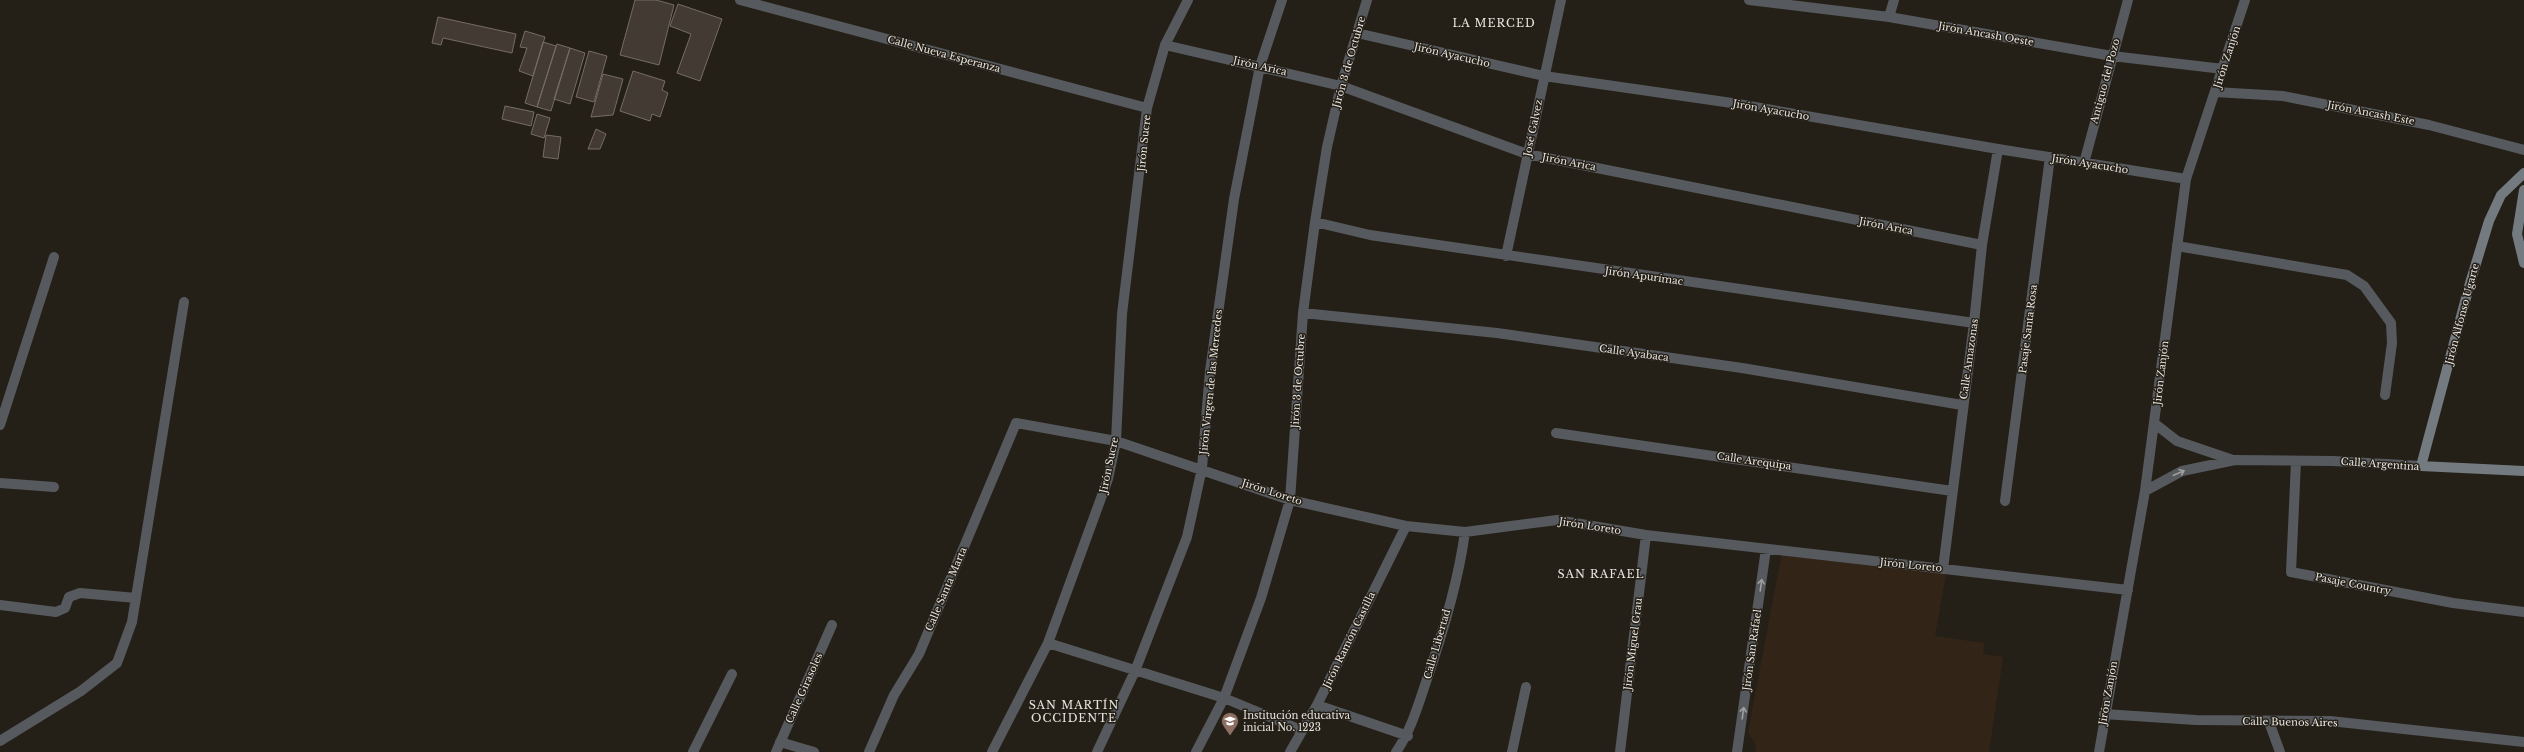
<svg xmlns="http://www.w3.org/2000/svg" width="2524" height="752" font-family="'Libre Baskerville',serif">
	<style>
		.education { fill: #322518 }
		.building { fill: #433a33; stroke: #756c63 }
		.lines { fill: none; stroke-linecap: round; stroke-linejoin: round }
		.lane { stroke: #565a5e; stroke-width: 10 }
		.street { stroke: #565a5e; stroke-width: 10 }
		.secondary { stroke: #737a80; stroke-width: 10 }
		.oneway { stroke: #9f9f9e }
		.labels { text-anchor: middle; dominant-baseline: central; stroke-width: 3; stroke-linejoin: round; paint-order: stroke }
		.street-label { font-size: 10px; fill: #e8e4df; stroke: #252017 }
		.poi-label { font-size: 10px; fill: #e8e4df; stroke: #252017; text-anchor: start }
		.neighbourhood-label { font-size: 11px; letter-spacing: 1px; fill: #e8e4df; stroke: #252017 }
	</style>
	<rect width="100%" height="100%" fill="#252017"/>
	<path class="education" d="M 1782,552 L 1947,569 L 1935,636 L 1984,643 L 1983,654 L 2003,657 L 1989,752 L 1755,752 L 1756,746 L 1748,732 Z"/>
	<path class="building" d="M 635,0 L 656,0 L 674,5 L 659,65 L 620,55 Z
		M 678,4 L 722,19 L 700,81 L 677,73 L 691,34 L 670,26 Z
		M 438,17 L 516,34 L 512,53 L 443,38 L 441,45 L 432,43 Z
		M 525,31 L 545,37 L 533,76 L 519,71 L 527,48 L 520,47 Z
		M 543,42 L 556,46 L 537,107 L 525,103 Z
		M 557,44 L 570,48 L 551,111 L 537,107 Z
		M 570,48 L 585,53 L 570,104 L 554,99 Z
		M 589,51 L 607,56 L 594,102 L 576,97 Z
		M 633,71 L 665,81 L 662,90 L 668,93 L 660,117 L 652,114 L 650,121 L 620,111 Z
		M 603,74 L 623,79 L 613,115 L 591,117 Z
		M 505,106 L 534,112 L 531,126 L 502,119 Z
		M 537,114 L 550,118 L 544,138 L 531,134 Z
		M 596,129 L 606,134 L 600,149 L 588,149 Z
		M 546,135 L 561,137 L 558,159 L 543,157 Z"/>
	<g class="lines">
		<path class="lane" d="M 2177,246 L 2347,275 L 2364,286 L 2391,323 L 2392,343 L 2385,395"/>
		<path class="street" d="M 740,0 L 1147,108
			M 1749,0 L 1889,17 L 2112,56 L 2223,69
			M 1889,17 L 1894,0
			M 1357,33 L 1544,76 L 1732,103 L 1998,149 L 2186,179
			M 1165,45 L 1341,86 L 1527,154 L 1982,245
			M 2215,92 L 2283,96 L 2429,125 L 2524,150
			M 2084,163 L 2128,0
			M 1315,222 L 1370,235 L 1974,323
			M 1506,256 L 1561,0
			M 1303,313 L 1497,333 L 1742,368 L 1962,405
			M 2154,423 L 2177,441 L 2233,460
			M 0,425 L 54,257
			M 1556,433 L 1952,491
			M 2296,461 L 2291,572 L 2453,603 L 2524,612
			M 0,483 L 54,487
			M 2145,491 L 2182,471 L 2235,460 L 2333,461 L 2421,466
			M 2005,501 L 2050,157
			M 1943,569 L 1974,323 L 1982,245 L 1998,149
			M 0,605 L 56,612 L 65,608 L 69,597 L 80,593 L 136,598
			M 1048,643 L 1224,698 L 1301,730
			M 1317,705 L 1408,736
			M 2104,714 L 2196,720 L 2330,721 L 2524,742
			M 2269,722 L 2280,752
			M 0,741 L 81,691 L 117,663 L 132,622 L 184,302
			M 780,742 L 814,752
			M 693,752 L 732,674
			M 776,752 L 832,625
			M 869,752 L 894,695 L 919,654 L 1016,423 L 1116,441 L 1290,500 L 1406,526 L 1465,532 L 1557,520 L 1646,535 L 2128,590
			M 992,752 L 1048,643 L 1108,479 L 1116,441 L 1122,314 L 1147,108 L 1165,45 L 1188,0
			M 1097,752 L 1135,671 L 1187,537 L 1202,468 L 1210,371 L 1234,199 L 1260,66 L 1282,0
			M 1196,752 L 1224,698 L 1261,598 L 1290,500 L 1303,313 L 1315,222 L 1327,147 L 1341,86 L 1367,0
			M 1290,752 L 1317,705 L 1406,526
			M 1396,752 C 1410,732 1417,709 1425,685 C 1442,636 1458,584 1465,532
			M 1512,752 L 1526,687
			M 1620,752 L 1646,535
			M 1737,752 L 1766,549
			M 2099,752 L 2145,491 L 2186,179 L 2245,0"/>
		<path class="secondary" d="M 2524,173 L 2501,195 L 2489,221 L 2470,283 L 2421,466 L 2524,471
			M 2524,190 L 2517,234 L 2524,263"/>
	</g>
	<defs><path id="oneway-shaft" d="M-6 0H5M1.5-3L5.5 0L1.5 3" fill="none" stroke-width="1.6" stroke-linecap="round" stroke-linejoin="round"/></defs>
	<g class="oneway">
		<use href="#oneway-shaft" transform="translate(2179 473) rotate(-23)"/>
		<use href="#oneway-shaft" transform="translate(1761 585) rotate(-82)"/>
		<use href="#oneway-shaft" transform="translate(1743 713) rotate(-82)"/>
	</g>
	<defs>
		<symbol id="school-pin" viewBox="-11 -11 22 30"><path d="M0 17L-7.5 6A9.5 9.5 0 1 1 7.5 6Z" fill="#8d6e63" stroke="#252017"/><path d="M0-5L7-2L0 1L-7-2ZM-4 1L0 2.5L4 1V4Q0 6-4 4Z" fill="#fff"/></symbol>
	</defs>
	<g fill-rule="evenodd">
		<use href="#school-pin" x="1220" y="711" width="20" height="27"/>
	</g>
	<g class="labels">
		<g class="street-label">
			<text transform="translate(1986 34) rotate(10)">Jirón Ancash Oeste</text>
			<text transform="translate(944 54) rotate(15)">Calle Nueva Esperanza</text>
			<text transform="translate(1452 55) rotate(13)">Jirón Ayacucho</text>
			<text transform="translate(2227 57) rotate(-72)">Jirón Zanjón</text>
			<text transform="translate(1349 62) rotate(-74)">Jirón 3 de Octubre</text>
			<text transform="translate(1260 66) rotate(13)">Jirón Arica</text>
			<text transform="translate(2105 81) rotate(-75)">Antiguo del Pozo</text>
			<text transform="translate(1771 110) rotate(10)">Jirón Ayacucho</text>
			<text transform="translate(2371 113) rotate(11)">Jirón Ancash Este</text>
			<text transform="translate(1533 128) rotate(-78)">José Galvez</text>
			<text transform="translate(1144 143) rotate(-84)">Jirón Sucre</text>
			<text transform="translate(1569 162) rotate(11)">Jirón Arica</text>
			<text transform="translate(2090 164) rotate(9)">Jirón Ayacucho</text>
			<text transform="translate(1886 226) rotate(11)">Jirón Arica</text>
			<text transform="translate(1644 276) rotate(8)">Jirón Apurímac</text>
			<text transform="translate(2462 314) rotate(-75)">Jirón Alfonso Ugarte</text>
			<text transform="translate(2028 329) rotate(-83)">Pasaje Santa Rosa</text>
			<text transform="translate(1634 353) rotate(8)">Calle Ayabaca</text>
			<text transform="translate(1969 359) rotate(-82)">Calle Amazonas</text>
			<text transform="translate(2161 373) rotate(-83)">Jirón Zanjón</text>
			<text transform="translate(1298 381) rotate(-86)">Jirón 3 de Octubre</text>
			<text transform="translate(1211 382) rotate(-84)">Jirón Virgen de las Mercedes</text>
			<text transform="translate(1754 461) rotate(8)">Calle Arequipa</text>
			<text transform="translate(2380 464) rotate(4)">Calle Argentina</text>
			<text transform="translate(1109 465) rotate(-78)">Jirón Sucre</text>
			<text transform="translate(1272 492) rotate(18)">Jirón Loreto</text>
			<text transform="translate(1590 526) rotate(9)">Jirón Loreto</text>
			<text transform="translate(1911 565) rotate(6)">Jirón Loreto</text>
			<text transform="translate(2353 584) rotate(11)">Pasaje Country</text>
			<text transform="translate(946 589) rotate(-67)">Calle Santa Marta</text>
			<text transform="translate(1349 640) rotate(-64)">Jirón Ramón Castilla</text>
			<text transform="translate(1437 644) rotate(-74)">Calle Libertad</text>
			<text transform="translate(1633 644) rotate(-83)">Jirón Miguel Grau</text>
			<text transform="translate(1752 650) rotate(-82)">Jirón San Rafael</text>
			<text transform="translate(804 688) rotate(-66)">Calle Girasoles</text>
			<text transform="translate(2108 693) rotate(-80)">Jirón Zanjón</text>
			<text transform="translate(2290 722) rotate(1)">Calle Buenos Aires</text>
		</g>
		<g class="poi-label">
			<text x="1243" y="715">Institución educativa<tspan x="1243" dy="12">inicial No. 1223</tspan></text>
		</g>
		<g class="neighbourhood-label">
			<text x="1494" y="23">LA MERCED</text>
			<text x="1601" y="574">SAN RAFAEL</text>
			<text x="1074" y="705">SAN MARTÍN<tspan x="1074" dy="13">OCCIDENTE</tspan></text>
		</g>
	</g>
</svg>
